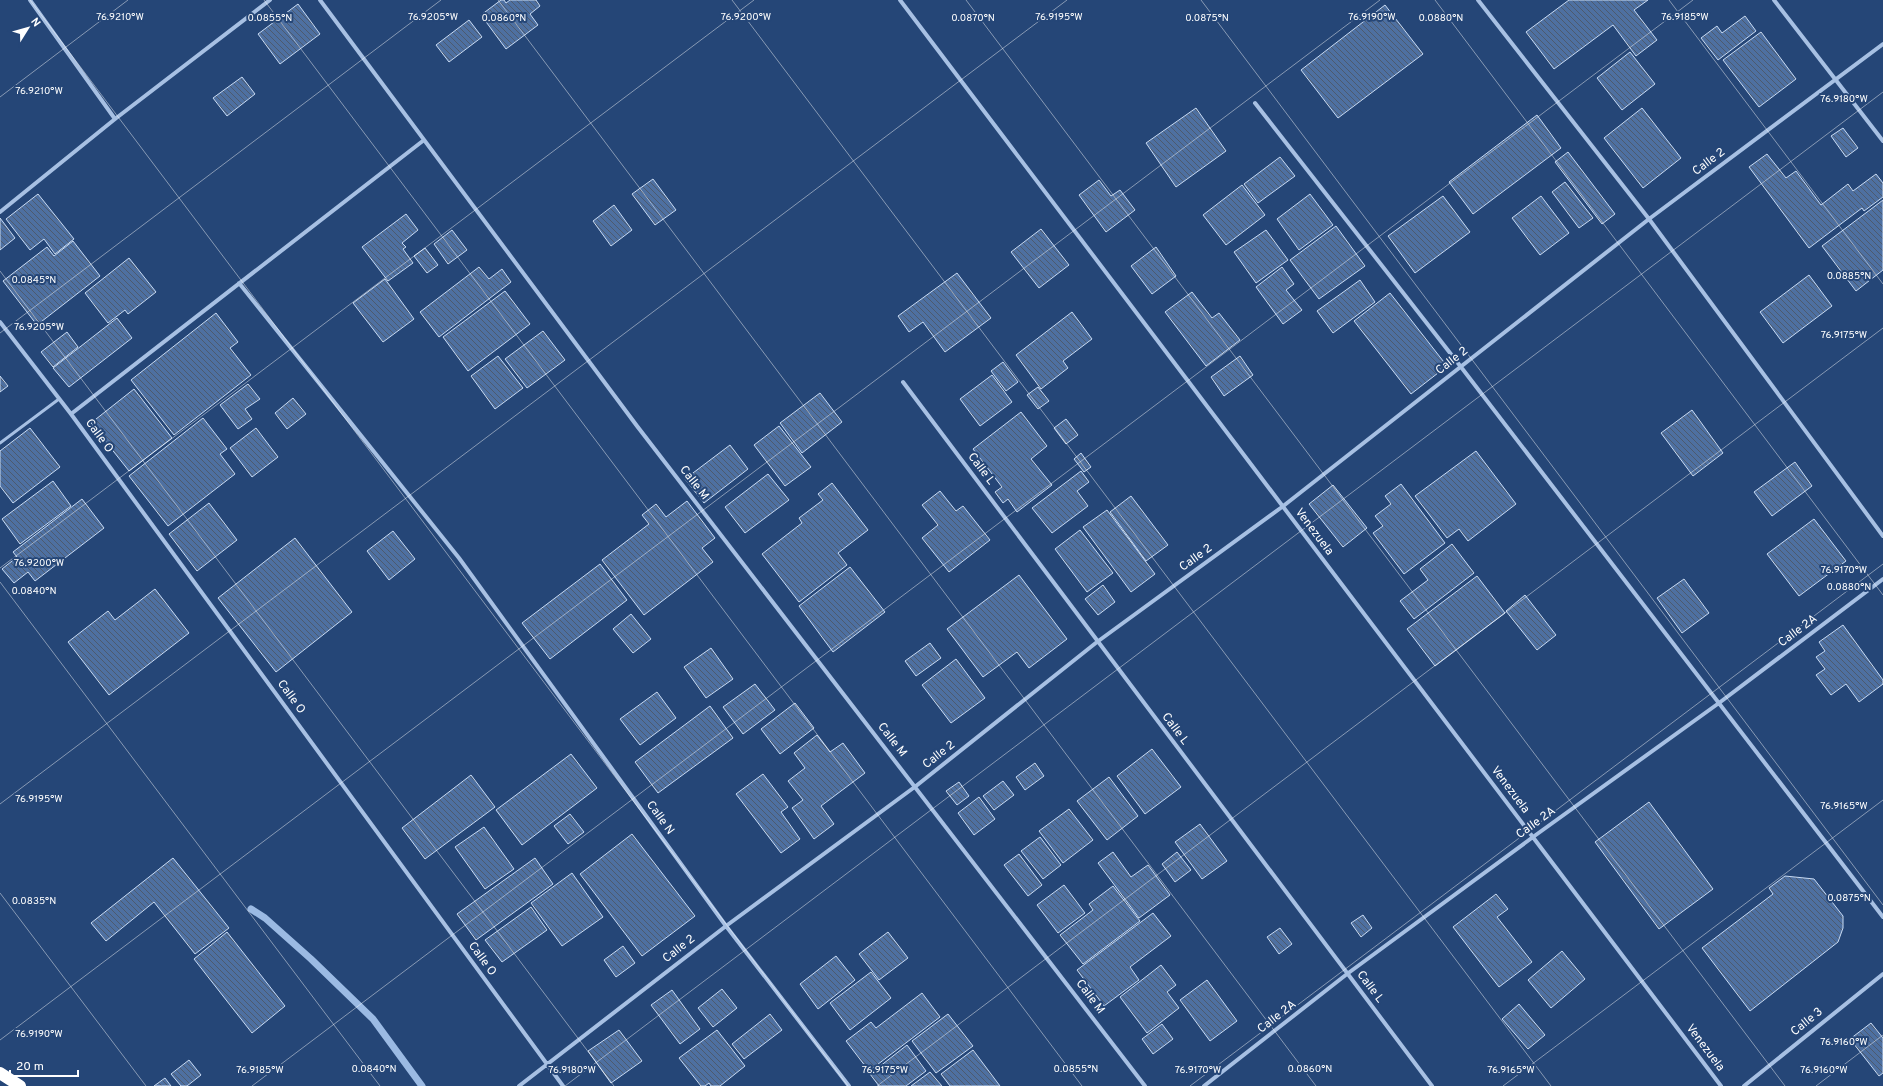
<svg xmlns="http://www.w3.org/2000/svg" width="1883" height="1086" font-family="Overpass,sans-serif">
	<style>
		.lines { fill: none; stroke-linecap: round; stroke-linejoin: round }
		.stream { stroke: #9bbae3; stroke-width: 7 }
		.building { fill: url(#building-back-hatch); stroke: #c9dbf3 }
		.lane { stroke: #a7c0e3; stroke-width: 3 }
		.street { stroke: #a7c0e3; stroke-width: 4 }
		.highway { stroke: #fff; stroke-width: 12 }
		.ticks { fill: none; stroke: #fff; stroke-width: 1; stroke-opacity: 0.45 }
		.labels { text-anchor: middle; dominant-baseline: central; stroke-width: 4; stroke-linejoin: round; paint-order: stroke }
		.street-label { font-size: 12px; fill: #fff; stroke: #254677 }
		.ticks-label { font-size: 10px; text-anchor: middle; fill: #fff; stroke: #254677; stroke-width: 4; stroke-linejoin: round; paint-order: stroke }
	</style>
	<defs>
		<pattern id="building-back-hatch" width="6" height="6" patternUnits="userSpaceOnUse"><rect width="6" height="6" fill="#4e70a1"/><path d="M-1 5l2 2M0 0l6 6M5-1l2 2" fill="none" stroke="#4d5a6e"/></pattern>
	</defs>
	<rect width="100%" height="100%" fill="#254677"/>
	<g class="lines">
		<path class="stream" d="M 251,909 L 265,918 L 311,959 L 373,1019 L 422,1086"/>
	</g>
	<path class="building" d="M 501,0 L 504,0 L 506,3 L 510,0 L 536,0 L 540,6 L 530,14 L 538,25 L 506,49 L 481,15 Z
		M 1569,0 L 1648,0 L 1634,10 L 1657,40 L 1636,56 L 1613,25 L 1554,69 L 1526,32 Z
		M 298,4 L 320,34 L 280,64 L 258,34 Z
		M 1385,5 L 1423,54 L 1338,118 L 1301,70 Z
		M 1745,16 L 1756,31 L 1718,60 L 1701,38 L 1717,26 L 1722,33 Z
		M 469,20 L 482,37 L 449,62 L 436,45 Z
		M 1761,32 L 1796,79 L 1759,107 L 1723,60 Z
		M 1630,52 L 1655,84 L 1622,110 L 1597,78 Z
		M 242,77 L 255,94 L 227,116 L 213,98 Z
		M 1196,108 L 1226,151 L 1176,187 L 1146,143 Z
		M 1642,108 L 1681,158 L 1643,188 L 1604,138 Z
		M 1537,115 L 1561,148 L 1473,214 L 1449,182 Z
		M 1843,128 L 1858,148 L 1846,157 L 1831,136 Z
		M 1568,152 L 1615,214 L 1602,224 L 1555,162 Z
		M 1767,154 L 1786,178 L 1796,171 L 1821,205 L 1848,184 L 1853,191 L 1876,174 L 1883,183 L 1883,197 L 1864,211 L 1862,208 L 1809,248 L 1749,167 Z
		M 1280,157 L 1295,176 L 1258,203 L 1244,184 Z
		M 653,179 L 676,210 L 655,225 L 632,194 Z
		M 1099,180 L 1111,196 L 1120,190 L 1135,210 L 1106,232 L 1079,195 Z
		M 1565,182 L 1593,218 L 1579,228 L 1552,192 Z
		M 1242,185 L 1265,215 L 1226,245 L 1203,215 Z
		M 38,194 L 74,239 L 55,254 L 44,239 L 30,250 L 6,219 Z
		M 1310,194 L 1333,225 L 1299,250 L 1277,219 Z
		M 1443,196 L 1470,232 L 1415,273 L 1388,236 Z
		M 1541,196 L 1569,233 L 1540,255 L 1512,218 Z
		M 1883,200 L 1883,270 L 1856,291 L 1822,246 Z
		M 614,205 L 632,230 L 611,246 L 593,221 Z
		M 406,214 L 418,230 L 402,243 L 406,247 L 403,249 L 413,263 L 388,281 L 362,247 Z
		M 0,218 L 15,238 L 0,250 Z
		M 1336,226 L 1365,266 L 1319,299 L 1290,260 Z
		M 1041,229 L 1069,265 L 1039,288 L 1011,252 Z
		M 452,230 L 467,250 L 448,264 L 434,244 Z
		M 1266,230 L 1288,260 L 1256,283 L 1234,252 Z
		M 73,241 L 100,276 L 37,325 L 3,281 L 47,247 L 54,256 Z
		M 1156,247 L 1176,276 L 1152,294 L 1131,266 Z
		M 425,248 L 438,265 L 427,273 L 414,256 Z
		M 129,258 L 156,292 L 128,314 L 125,310 L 108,323 L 85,293 Z
		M 479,267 L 489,279 L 502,269 L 511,282 L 439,337 L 420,312 Z
		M 1282,267 L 1294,284 L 1286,290 L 1302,310 L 1283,324 L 1256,287 Z
		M 957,273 L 991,318 L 945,352 L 923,322 L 909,332 L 898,316 Z
		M 1809,275 L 1832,306 L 1783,343 L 1760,312 Z
		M 385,279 L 414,319 L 383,342 L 353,303 Z
		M 1360,280 L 1375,302 L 1333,333 L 1317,311 Z
		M 505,291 L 530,324 L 468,371 L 443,337 Z
		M 1192,292 L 1212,318 L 1219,313 L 1240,340 L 1206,366 L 1165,312 Z
		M 1390,293 L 1447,366 L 1411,394 L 1354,321 Z
		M 1072,312 L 1092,339 L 1063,361 L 1068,368 L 1041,389 L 1016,355 Z
		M 216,313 L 238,342 L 230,348 L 251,375 L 174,435 L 131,380 Z
		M 117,318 L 132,338 L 69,387 L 53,368 Z
		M 543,331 L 565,360 L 527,388 L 505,359 Z
		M 67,332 L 78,347 L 53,367 L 41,352 Z
		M 498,356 L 523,388 L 495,409 L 471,376 Z
		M 1240,356 L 1253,375 L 1224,396 L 1211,377 Z
		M 1003,362 L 1018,382 L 1006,391 L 991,371 Z
		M 992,375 L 1012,402 L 980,426 L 960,399 Z
		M 0,376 L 8,386 L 0,392 Z
		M 248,384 L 260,399 L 245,409 L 252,419 L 238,429 L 220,405 Z
		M 1038,387 L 1049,401 L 1038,409 L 1027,395 Z
		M 134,389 L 172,438 L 129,471 L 91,423 Z
		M 820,393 L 842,422 L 802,453 L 780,423 Z
		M 293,398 L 306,414 L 287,429 L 275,413 Z
		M 1692,410 L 1723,453 L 1693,476 L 1661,433 Z
		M 1021,412 L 1047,446 L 1031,459 L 1052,485 L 1017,512 L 1008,499 L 1003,503 L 995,492 L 1002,487 L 973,449 Z
		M 203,418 L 227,449 L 220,454 L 235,474 L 168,526 L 129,476 Z
		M 1066,419 L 1078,435 L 1066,444 L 1054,428 Z
		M 779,426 L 811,467 L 785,486 L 754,445 Z
		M 30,428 L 60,467 L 13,503 L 0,486 L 0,451 Z
		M 256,428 L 278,457 L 252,477 L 230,448 Z
		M 730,445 L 748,469 L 704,503 L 685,479 Z
		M 1476,451 L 1516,504 L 1468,541 L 1459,529 L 1447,538 L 1415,496 Z
		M 1081,453 L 1091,467 L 1084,472 L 1074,459 Z
		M 1795,462 L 1812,486 L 1772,516 L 1754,492 Z
		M 1081,471 L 1089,482 L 1077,491 L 1088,506 L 1052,533 L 1032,508 Z
		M 768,474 L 789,500 L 745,533 L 725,507 Z
		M 53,481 L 71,506 L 20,544 L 2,519 Z
		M 832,483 L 868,530 L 838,553 L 847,565 L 799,602 L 762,554 L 802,523 L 799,518 L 823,500 L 818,494 Z
		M 1401,484 L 1445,543 L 1404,574 L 1373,533 L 1383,526 L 1375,516 L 1391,504 L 1385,496 Z
		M 1333,485 L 1367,528 L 1343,547 L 1309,504 Z
		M 940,491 L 956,511 L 963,506 L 990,540 L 949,572 L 922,538 L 938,525 L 922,505 Z
		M 1131,496 L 1168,545 L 1146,561 L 1110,512 Z
		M 82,499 L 104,528 L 35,581 L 28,572 L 14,583 L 2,569 L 17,557 L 13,552 Z
		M 687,501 L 715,538 L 702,548 L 713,562 L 644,615 L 602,560 L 649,524 L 642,515 L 656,504 L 666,517 Z
		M 209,503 L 237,540 L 197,571 L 169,534 Z
		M 1107,510 L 1155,574 L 1131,592 L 1083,527 Z
		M 1814,519 L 1846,561 L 1799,596 L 1767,554 Z
		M 1080,530 L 1113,573 L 1087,592 L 1055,549 Z
		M 393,531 L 415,559 L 389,580 L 367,551 Z
		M 295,538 L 352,612 L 276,672 L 218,598 Z
		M 1452,544 L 1474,573 L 1414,619 L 1400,601 L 1428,580 L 1420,569 Z
		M 600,564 L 627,600 L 550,659 L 522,623 Z
		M 850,567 L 885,612 L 833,652 L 799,606 Z
		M 1019,575 L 1067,639 L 1029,668 L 1017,652 L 983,677 L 947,629 Z
		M 1477,576 L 1505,613 L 1435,666 L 1407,629 Z
		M 1684,579 L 1709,613 L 1682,633 L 1657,598 Z
		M 1103,585 L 1115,602 L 1098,615 L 1085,599 Z
		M 155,589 L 189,633 L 109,695 L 68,642 L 108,611 L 115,620 Z
		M 1525,595 L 1556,635 L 1537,650 L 1506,611 Z
		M 631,614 L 651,639 L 633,653 L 613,629 Z
		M 1843,625 L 1883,680 L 1883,684 L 1859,702 L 1846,684 L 1831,695 L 1816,675 L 1825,669 L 1816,657 L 1825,651 L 1819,642 Z
		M 930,643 L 941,658 L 916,676 L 905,661 Z
		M 711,648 L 733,679 L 706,698 L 684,667 Z
		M 956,659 L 985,698 L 951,723 L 922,685 Z
		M 755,684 L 775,710 L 743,734 L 723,707 Z
		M 657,692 L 676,718 L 640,745 L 620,719 Z
		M 795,703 L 814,728 L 780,754 L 761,729 Z
		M 710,706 L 733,738 L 658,793 L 635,762 Z
		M 817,735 L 830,752 L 843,743 L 865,773 L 821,806 L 834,824 L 814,839 L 792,808 L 803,800 L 788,781 L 805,768 L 794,753 Z
		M 1152,749 L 1181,787 L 1145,814 L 1117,776 Z
		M 571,754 L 597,788 L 522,845 L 496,810 Z
		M 1035,763 L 1044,776 L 1025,790 L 1016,777 Z
		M 763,774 L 788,807 L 781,812 L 800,839 L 781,853 L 736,794 Z
		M 471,775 L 495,807 L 425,859 L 402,828 Z
		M 1109,777 L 1138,816 L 1107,840 L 1077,801 Z
		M 1003,781 L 1014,795 L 994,810 L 983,796 Z
		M 959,782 L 969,796 L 957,805 L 946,791 Z
		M 979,797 L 995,819 L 974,835 L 958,813 Z
		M 1649,802 L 1713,889 L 1659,929 L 1595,842 Z
		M 1069,809 L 1093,840 L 1063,863 L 1039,831 Z
		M 570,814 L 584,832 L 568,844 L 554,826 Z
		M 1200,824 L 1227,861 L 1202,879 L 1175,842 Z
		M 484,827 L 514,869 L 485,889 L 455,847 Z
		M 632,834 L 695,916 L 642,956 L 580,874 Z
		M 1040,837 L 1061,865 L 1043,879 L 1021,851 Z
		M 1113,852 L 1131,877 L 1148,865 L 1170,895 L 1139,918 L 1098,863 Z
		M 1177,852 L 1191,870 L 1175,882 L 1162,864 Z
		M 1019,854 L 1042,885 L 1028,896 L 1004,865 Z
		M 173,858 L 229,928 L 195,954 L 154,902 L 106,941 L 91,923 Z
		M 535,858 L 553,884 L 476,940 L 457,914 Z
		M 572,873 L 603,917 L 562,946 L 531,903 Z
		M 1785,876 L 1814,879 L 1843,916 L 1843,928 L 1838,942 L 1750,1011 L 1702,948 L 1773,894 L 1769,888 Z
		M 1064,885 L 1085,913 L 1058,933 L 1037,905 Z
		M 1113,886 L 1140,921 L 1083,964 L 1060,935 L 1093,910 L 1089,904 Z
		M 1496,894 L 1508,909 L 1497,917 L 1532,962 L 1499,987 L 1453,927 Z
		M 531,907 L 547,930 L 502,962 L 485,940 Z
		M 1153,913 L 1171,936 L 1130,967 L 1139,980 L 1104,1006 L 1077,970 Z
		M 1363,915 L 1372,928 L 1361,937 L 1351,923 Z
		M 1280,928 L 1292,944 L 1279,954 L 1267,937 Z
		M 227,932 L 285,1006 L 252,1033 L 194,959 Z
		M 888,932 L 908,958 L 879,980 L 859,954 Z
		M 623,946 L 635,963 L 616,977 L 604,960 Z
		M 1562,951 L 1585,979 L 1551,1008 L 1528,980 Z
		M 836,956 L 855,980 L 818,1009 L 800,984 Z
		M 1161,965 L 1176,985 L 1167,992 L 1179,1008 L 1147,1033 L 1120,997 Z
		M 871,972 L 891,998 L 850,1030 L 830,1003 Z
		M 1207,980 L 1237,1021 L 1210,1041 L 1180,1000 Z
		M 722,989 L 737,1008 L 713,1027 L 698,1008 Z
		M 672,990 L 700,1029 L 680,1044 L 651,1005 Z
		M 922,993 L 940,1017 L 869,1071 L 846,1041 L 871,1022 L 876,1028 Z
		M 1519,1004 L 1545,1035 L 1528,1049 L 1502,1019 Z
		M 770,1014 L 782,1030 L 744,1059 L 732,1044 Z
		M 948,1014 L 973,1046 L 936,1073 L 912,1041 Z
		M 1871,1023 L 1883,1038 L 1883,1073 L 1879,1076 L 1850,1039 Z
		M 1162,1024 L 1173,1039 L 1153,1054 L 1142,1039 Z
		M 619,1030 L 642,1061 L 611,1083 L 588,1051 Z
		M 717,1030 L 745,1066 L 720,1086 L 711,1086 L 709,1083 L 705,1086 L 701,1086 L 679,1058 Z
		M 907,1045 L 926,1071 L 906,1086 L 879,1086 L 870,1074 Z
		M 973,1050 L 1000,1086 L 950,1086 L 941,1074 Z
		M 189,1060 L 201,1075 L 187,1086 L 181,1086 L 171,1074 Z
		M 930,1072 L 942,1086 L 911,1086 Z
		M 165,1078 L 171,1086 L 154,1086 Z"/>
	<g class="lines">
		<path class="lane" d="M 0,443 L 59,399"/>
		<path class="street" d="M 30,0 L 115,119
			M 320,0 L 637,426 L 1145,1086
			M 900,0 L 1721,1086
			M 1478,0 L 1649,219 L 1883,536
			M 1774,0 L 1883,141
			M 1255,103 L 1461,367 L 1883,917
			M 0,212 L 115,119 L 270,0
			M 239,283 L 459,558 L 726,926 L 849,1086
			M 0,322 L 71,414 L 563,1086
			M 903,382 L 1432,1086
			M 71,414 L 424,140
			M 519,1086 L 726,926 L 916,786 L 1097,642 L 1282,507 L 1649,219 L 1883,44
			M 1204,1086 L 1347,974 L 1533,837 L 1719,703 L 1883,579
			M 1744,1086 L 1883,974"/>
		<path class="highway" d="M 0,1073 L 20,1086"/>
	</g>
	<path class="ticks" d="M 30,0 L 848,1086M 264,0 L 1082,1086M 498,0 L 1316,1086M 732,0 L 1551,1086M 966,0 L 1785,1086M 1201,0 L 1883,905M 1435,0 L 1883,595M 1669,0 L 1883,284M 0,97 L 128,0M 0,271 L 614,1086M 0,333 L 441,0M 0,568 L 754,0M 0,582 L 380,1086M 0,804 L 1067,0M 0,893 L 146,1086M 0,1040 L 1380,0M 252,1086 L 1693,0M 565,1086 L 1883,92M 877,1086 L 1883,328M 1190,1086 L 1883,564M 1503,1086 L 1883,800M 1816,1086 L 1883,1035"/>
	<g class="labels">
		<g class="street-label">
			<text transform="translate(1709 162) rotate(-37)">Calle 2</text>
			<text transform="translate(1452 361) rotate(-38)">Calle 2</text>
			<text transform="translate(99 436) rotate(54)">Calle O</text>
			<text transform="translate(981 469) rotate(53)">Calle L</text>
			<text transform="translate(694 483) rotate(52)">Calle M</text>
			<text transform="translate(1314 532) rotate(53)">Venezuela</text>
			<text transform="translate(1196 558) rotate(-36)">Calle 2</text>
			<text transform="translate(1798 631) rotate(-37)">Calle 2A</text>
			<text transform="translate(291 697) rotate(54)">Calle O</text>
			<text transform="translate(1175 729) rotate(53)">Calle L</text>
			<text transform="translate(892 740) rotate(52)">Calle M</text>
			<text transform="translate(939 755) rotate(-38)">Calle 2</text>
			<text transform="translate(1510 790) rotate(53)">Venezuela</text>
			<text transform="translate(660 818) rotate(54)">Calle N</text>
			<text transform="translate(1536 823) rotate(-36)">Calle 2A</text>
			<text transform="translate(679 949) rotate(-38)">Calle 2</text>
			<text transform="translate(482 959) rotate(54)">Calle O</text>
			<text transform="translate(1370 987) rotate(53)">Calle L</text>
			<text transform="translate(1090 997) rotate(53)">Calle M</text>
			<text transform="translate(1277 1017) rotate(-38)">Calle 2A</text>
			<text transform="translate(1807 1022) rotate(-39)">Calle 3</text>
			<text transform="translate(1705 1048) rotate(53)">Venezuela</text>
		</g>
	</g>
	<g class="ticks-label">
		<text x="120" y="20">76.9210°W</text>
		<text x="433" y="20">76.9205°W</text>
		<text x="746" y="20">76.9200°W</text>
		<text x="1059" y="20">76.9195°W</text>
		<text x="1372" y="20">76.9190°W</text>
		<text x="1685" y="20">76.9185°W</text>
		<text x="270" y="21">0.0855°N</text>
		<text x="504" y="21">0.0860°N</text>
		<text x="973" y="21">0.0870°N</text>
		<text x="1207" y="21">0.0875°N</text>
		<text x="1441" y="21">0.0880°N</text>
		<text x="39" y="94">76.9210°W</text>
		<text x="1844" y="102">76.9180°W</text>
		<text x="1849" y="279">0.0885°N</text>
		<text x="34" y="283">0.0845°N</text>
		<text x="39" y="330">76.9205°W</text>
		<text x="1844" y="338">76.9175°W</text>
		<text x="39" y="566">76.9200°W</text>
		<text x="1844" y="573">76.9170°W</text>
		<text x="1849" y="590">0.0880°N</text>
		<text x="34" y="594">0.0840°N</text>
		<text x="39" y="802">76.9195°W</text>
		<text x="1844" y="809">76.9165°W</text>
		<text x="1849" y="901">0.0875°N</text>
		<text x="34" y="904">0.0835°N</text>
		<text x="39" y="1037">76.9190°W</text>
		<text x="1844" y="1045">76.9160°W</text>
		<text x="374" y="1072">0.0840°N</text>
		<text x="1076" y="1072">0.0855°N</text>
		<text x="1310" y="1072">0.0860°N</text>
		<text x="260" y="1073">76.9185°W</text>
		<text x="572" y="1073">76.9180°W</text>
		<text x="885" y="1073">76.9175°W</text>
		<text x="1198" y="1073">76.9170°W</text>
		<text x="1511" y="1073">76.9165°W</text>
		<text x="1824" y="1073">76.9160°W</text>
	</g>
	<g transform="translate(28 28) rotate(53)" stroke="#254677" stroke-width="3" paint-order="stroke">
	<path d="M0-3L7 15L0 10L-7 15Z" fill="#ffffff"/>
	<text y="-6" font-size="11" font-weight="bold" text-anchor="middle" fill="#ffffff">N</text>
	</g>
	<path d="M10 1070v6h68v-6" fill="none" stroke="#ffffff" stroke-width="2"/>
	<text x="16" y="1070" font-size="12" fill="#ffffff" stroke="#254677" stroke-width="3" paint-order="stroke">20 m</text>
</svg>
